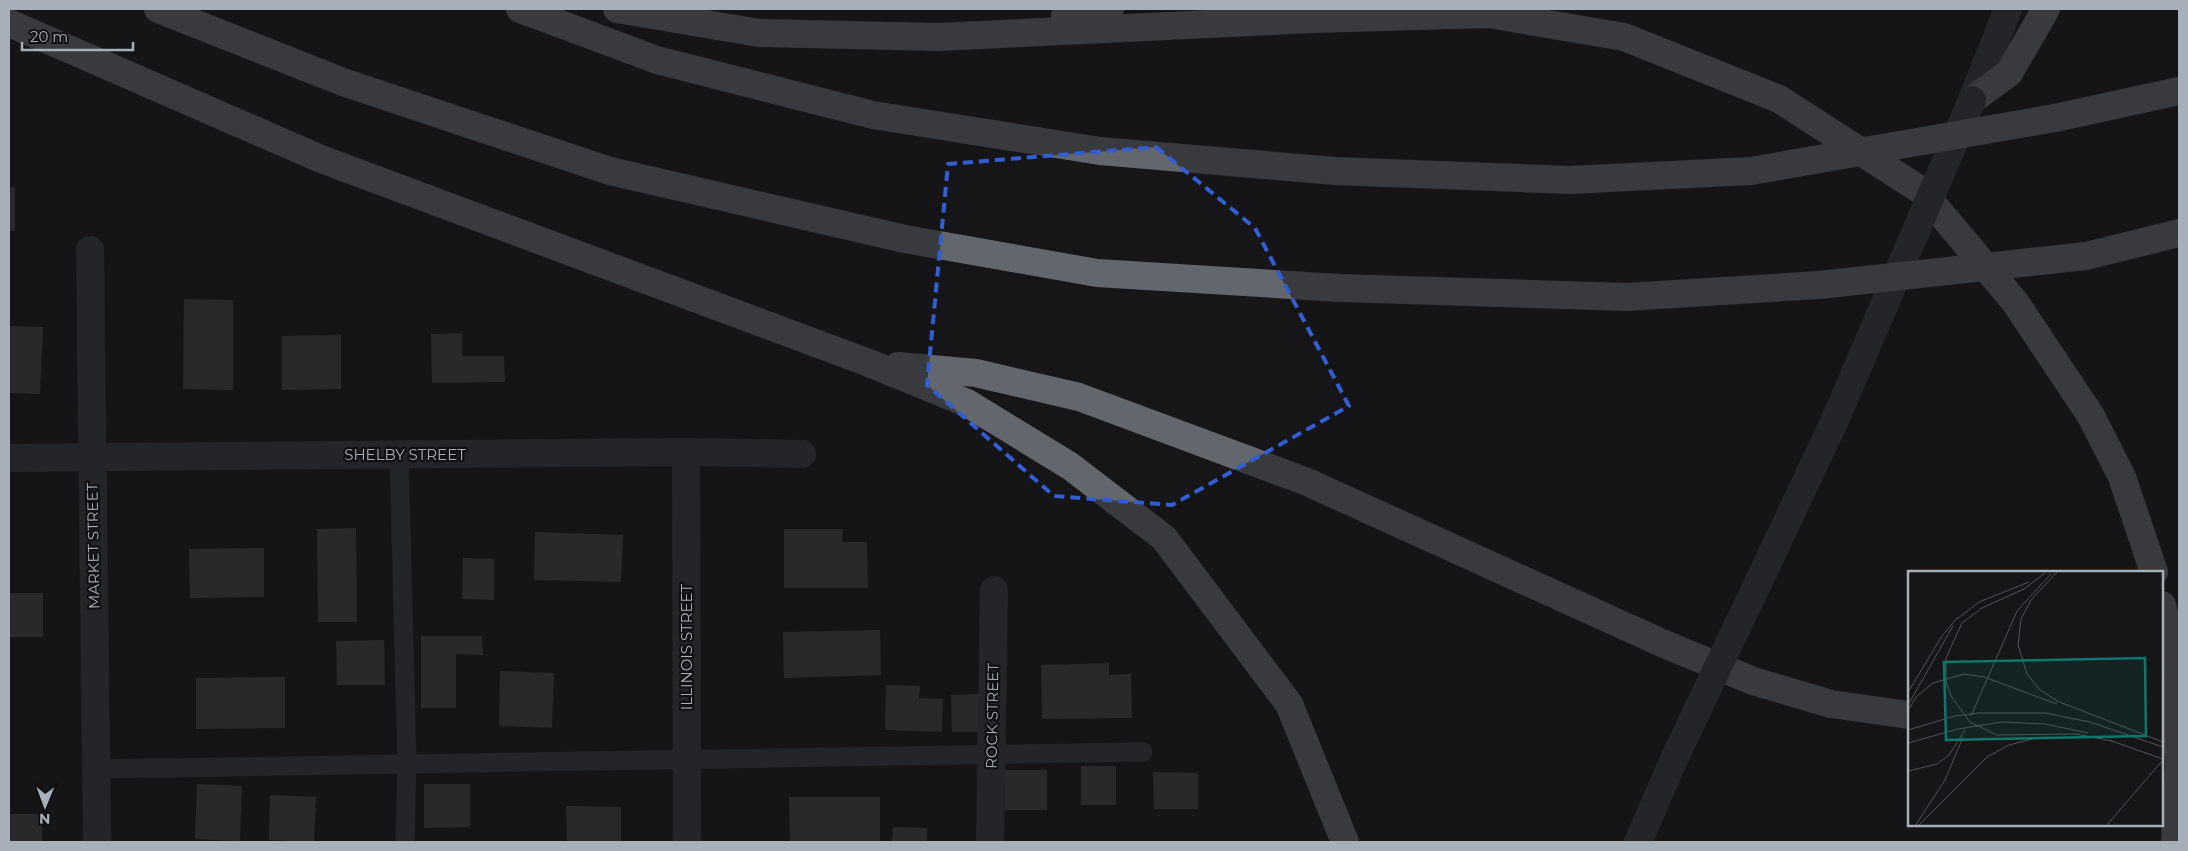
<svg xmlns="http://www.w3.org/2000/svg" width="2188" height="851" font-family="Montserrat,sans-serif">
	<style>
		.building { fill: #404145 }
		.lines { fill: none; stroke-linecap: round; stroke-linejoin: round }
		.service { stroke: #37393d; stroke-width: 19 }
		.minor { stroke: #37393d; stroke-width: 28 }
		.tertiary { stroke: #37393d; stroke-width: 28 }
		.motorway { stroke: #62676e; stroke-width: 28 }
		.tertiary-bridge { stroke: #37393d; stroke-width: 28 }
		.motorway-bridge { stroke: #62676e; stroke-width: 28 }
		.marked { fill: none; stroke: #325dd3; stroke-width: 4; stroke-dasharray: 10 6; stroke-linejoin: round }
		.labels { text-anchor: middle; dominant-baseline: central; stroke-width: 4.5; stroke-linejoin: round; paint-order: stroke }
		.street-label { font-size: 15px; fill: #a7afb9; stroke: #111113 }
		.inset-road { fill: none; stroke: #505358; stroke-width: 1 }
		.view { fill: #0f766e; fill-opacity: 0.15; stroke: #0f766e; stroke-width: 2.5 }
		.inset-edge { fill: none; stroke: #a7afb9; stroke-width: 2.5 }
	</style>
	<rect width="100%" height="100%" fill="#161618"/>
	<path class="building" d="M 9,187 L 15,187 L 15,231 L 9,231 Z
		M 184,299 L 233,300 L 233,390 L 183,389 Z
		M 9,326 L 43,327 L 40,394 L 9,393 Z
		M 462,333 L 462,356 L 504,356 L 505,382 L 432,383 L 431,334 Z
		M 341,335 L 341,389 L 282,390 L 282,336 Z
		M 356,528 L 357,622 L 318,622 L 317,529 Z
		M 784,529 L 843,529 L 842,542 L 867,542 L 868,588 L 784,588 Z
		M 535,532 L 623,535 L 621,582 L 534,580 Z
		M 264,548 L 264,597 L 190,598 L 189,549 Z
		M 463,558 L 494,559 L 494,600 L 462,599 Z
		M 9,593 L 43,593 L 43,637 L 9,637 Z
		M 880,630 L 881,675 L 784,678 L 783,632 Z
		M 421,636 L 482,636 L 483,655 L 456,654 L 456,708 L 421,708 Z
		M 384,640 L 385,685 L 337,685 L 336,641 Z
		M 1109,663 L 1109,675 L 1131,674 L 1132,718 L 1042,719 L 1041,665 Z
		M 500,671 L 554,673 L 552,728 L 499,726 Z
		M 285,677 L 285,728 L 196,729 L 196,678 Z
		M 886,685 L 920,686 L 919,698 L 943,699 L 942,732 L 885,730 Z
		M 979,694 L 980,732 L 952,732 L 951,695 Z
		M 1081,766 L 1116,766 L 1116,805 L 1081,805 Z
		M 1004,770 L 1047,770 L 1047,810 L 1005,810 Z
		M 1153,772 L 1198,773 L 1198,809 L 1154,809 Z
		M 197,784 L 242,786 L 240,841 L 195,839 Z
		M 424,784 L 470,784 L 470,827 L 424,828 Z
		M 270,795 L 316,797 L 314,842 L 269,840 Z
		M 789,797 L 880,797 L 880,842 L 790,842 Z
		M 566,806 L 621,807 L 621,842 L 567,842 Z
		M 9,814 L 42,814 L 42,842 L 9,842 Z
		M 893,827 L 927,828 L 927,842 L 892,842 Z"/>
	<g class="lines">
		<path class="service" d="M 399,454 L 407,763 L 405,842
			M 96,769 L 1143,752"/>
		<path class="minor" d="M 90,250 L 97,842
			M 686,452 L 687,842
			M 9,458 L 686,452 L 802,454
			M 990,842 L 994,590"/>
		<path class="tertiary" d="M 1972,100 L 2008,9
			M 1759,581 L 1835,420
			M 1638,842 L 1675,757"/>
		<path class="motorway" d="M 158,9 L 343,82 L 610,171 L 905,239 L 1097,273 L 1340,288 L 1626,297 L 1819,285
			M 520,9 L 657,60 L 873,115 L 1100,151 L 1335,171 L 1570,180 L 1751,171
			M 617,9 L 759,33 L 938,37 L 1313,19 L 1489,14 L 1624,37 L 1779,99 L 1922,191 L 2015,302 L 2091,416 L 2122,477 L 2154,572
			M 1065,16 L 1110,9
			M 9,23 L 321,159 L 869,363 L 967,403 L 1070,466 L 1164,538 L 1289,704 L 1345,842
			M 1972,100 L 2009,73 L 2046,9
			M 2055,118 L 2179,91
			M 2086,256 L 2179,233
			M 898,366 L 976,373 L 1079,397 L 1305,481 L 1662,643 L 1753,681 L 1831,704 L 1909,715
			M 2162,605 L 2170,642 L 2179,761
			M 2175,842 L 2179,766"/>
		<path class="tertiary-bridge" d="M 1835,420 L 1972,100
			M 1675,757 L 1759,581"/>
		<path class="motorway-bridge" d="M 1751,171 L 2055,118
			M 1819,285 L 2086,256
			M 2162,689 L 2179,684"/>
	</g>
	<path d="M0 0H2188V851H0ZM 1156,147 L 1255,228 L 1349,406 L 1172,505 L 1054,496 L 927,385 L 948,164 Z" fill="#161618" fill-opacity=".55" fill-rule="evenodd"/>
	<path class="marked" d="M 1156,147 L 1255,228 L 1349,406 L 1172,505 L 1054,496 L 927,385 L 948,164 Z"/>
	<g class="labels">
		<g class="street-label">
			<text x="405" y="454">SHELBY STREET</text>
			<text transform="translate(93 546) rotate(-91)">MARKET STREET</text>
			<text transform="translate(686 647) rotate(-90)">ILLINOIS STREET</text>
			<text transform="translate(992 716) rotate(-89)">ROCK STREET</text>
		</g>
	</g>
	<g transform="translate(1908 571)">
		<rect width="255" height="255" fill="#161618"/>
		<path class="inset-road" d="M 150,0 L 123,29 L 113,48 L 110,74 L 119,103 L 131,118 L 149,130 L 255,171M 137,2 L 116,18 L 74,37 L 54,52 L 38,87 L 38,110 L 43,125 L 62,151 L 89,164 L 168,163 L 204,170M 49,48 L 71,31 L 121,11M 0,121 L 34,65 L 50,46M 0,134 L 45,55M 0,140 L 8,126 L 25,112 L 56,103 L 76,106 L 149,133M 63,145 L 109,40 L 143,3M 0,159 L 47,145 L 71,142 L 137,142 L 182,151 L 255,176M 201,169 L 255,188M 0,172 L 50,158 L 94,151 L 137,153 L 180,162M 0,200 L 29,193 L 41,184 L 57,159M 7,255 L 37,209 L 55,166M 10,255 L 79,186 L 101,174 L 124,168M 198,255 L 255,189"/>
		<path class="view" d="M 237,87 L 238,165 L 38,169 L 36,91 Z"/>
		<rect width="255" height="255" class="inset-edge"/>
	</g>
	<rect width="2188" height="851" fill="none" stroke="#a7afb9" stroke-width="20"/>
	<g transform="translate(45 806) rotate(181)" stroke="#111113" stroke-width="4" paint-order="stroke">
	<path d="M0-4L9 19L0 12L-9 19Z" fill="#a7afb9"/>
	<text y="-8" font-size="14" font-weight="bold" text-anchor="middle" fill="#a7afb9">N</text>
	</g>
	<path d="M22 42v8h111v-8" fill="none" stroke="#a7afb9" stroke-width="2.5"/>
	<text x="30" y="42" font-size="15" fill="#a7afb9" stroke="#111113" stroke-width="4" paint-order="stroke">20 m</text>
</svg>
